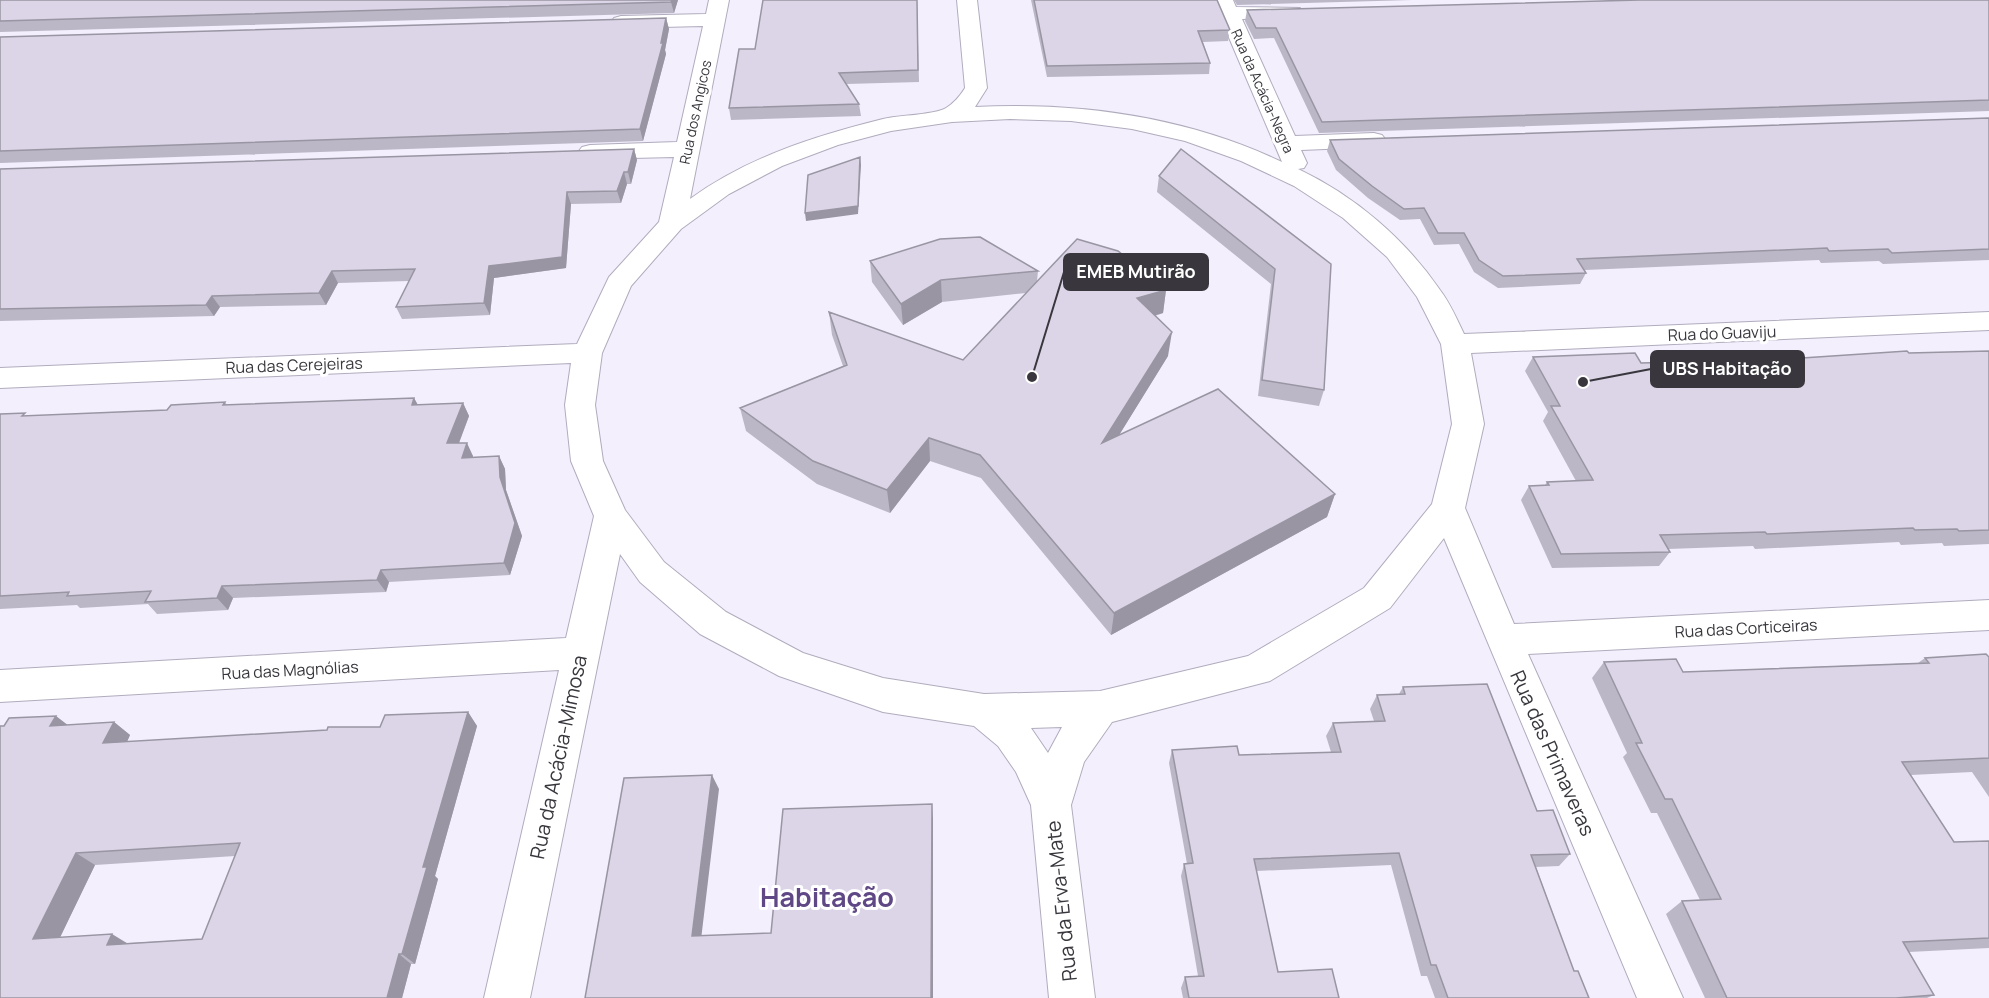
<svg xmlns="http://www.w3.org/2000/svg" width="1989" height="998" font-family="Manrope,sans-serif">
	<style>
		.lines { fill: none; stroke-linecap: round; stroke-linejoin: round }
		.minor-casing { stroke: #b1acbd; stroke-width: 2 }
		.minor { fill: #fff; fill-rule: evenodd }
		.wall { fill: #bcb7c7; fill-rule: evenodd }
		.shaded-wall { fill: #9995a2 }
		.building { fill: #dbd5e7; stroke: #9995a2; stroke-width: 1.5; fill-rule: evenodd }
		.labels { text-anchor: middle; dominant-baseline: central; stroke-width: 6; stroke-linejoin: round; paint-order: stroke }
		.far-street-label { font-size: 14px; fill: #39373d; stroke: #fff }
		.street-label { font-size: 16px; fill: #39373d; stroke: #fff }
		.near-street-label { font-size: 20px; fill: #39373d; stroke: #fff }
		.near-district-label { font-size: 27px; font-weight: bold; fill: #5f4885; stroke: #fff }
		.leader { fill: none; stroke: #39373d; stroke-width: 2 }
		.callout-dot { fill: #39373d; stroke: #fff; stroke-width: 2 }
		.callout { fill: #39373d; stroke: #39373d; stroke-width: 2 }
		.callout-label { font-size: 18px; text-anchor: middle; font-weight: bold; fill: #fff }
	</style>
	<rect width="100%" height="100%" fill="#f3effd"/>
	<g class="lines">
		<defs>
			<path id="minor" d="M 709,0 L 729,0 L 690,199 C 748,157 815,136 883,119 C 899,115 935,115 946,108 C 954,103 960,96 965,88 L 957,0 L 977,0 L 987,88 L 975,107 C 1080,102 1187,117 1282,162 L 1213,0 L 1233,0 L 1236,7 L 1300,8 L 1303,12 L 1300,16 L 1293,18 L 1242,19 L 1295,136 L 1374,133 L 1382,135 L 1386,140 L 1382,145 L 1374,147 L 1301,150 L 1307,163 L 1304,168 L 1298,169 C 1355,196 1405,239 1440,290 C 1450,303 1457,319 1464,334 L 1989,312 L 1989,330 L 1471,353 L 1484,424 L 1465,508 L 1514,624 L 1989,600 L 1989,630 L 1528,654 L 1683,998 L 1637,998 L 1444,538 L 1390,608 L 1270,681 L 1112,722 L 1084,762 L 1071,805 L 1095,998 L 1049,998 L 1031,805 L 1016,772 L 998,746 L 974,726 L 883,712 L 779,676 L 700,634 L 640,582 L 620,554 L 530,998 L 484,998 L 559,670 L 0,702 L 0,670 L 566,638 L 594,516 L 571,461 L 565,405 L 571,363 L 0,388 L 0,368 L 577,344 L 609,277 L 659,222 L 674,157 L 590,159 L 582,157 L 578,152 L 582,147 L 590,145 L 677,142 L 703,26 L 621,28 L 614,26 L 611,22 L 614,18 L 621,16 L 706,14 ZM 1010,119 L 1071,121 L 1132,129 L 1185,141 L 1241,161 L 1294,186 L 1343,218 L 1387,257 L 1417,297 L 1441,344 L 1452,424 L 1432,504 L 1364,588 L 1248,656 L 1100,691 L 984,694 L 883,678 L 803,653 L 726,612 L 664,562 L 625,510 L 603,461 L 595,405 L 602,353 L 631,286 L 681,229 L 729,194 L 782,166 L 838,145 L 891,131 L 952,122 ZM 1062,727 L 1048,753 L 1031,728 Z"/>
		</defs>
		<use href="#minor" class="minor-casing"/>
		<use href="#minor" class="minor"/>
	</g>
	<path class="wall" d="M 0,0 L 678,0 L 674,13 L 0,32 Z
		M 917,0 L 919,82 L 846,84 L 859,104 L 861,116 L 731,120 L 729,108 L 755,49 Z
		M 1031,0 L 1217,0 L 1230,30 L 1228,41 L 1203,42 L 1210,63 L 1209,74 L 1047,77 Z
		M 1234,0 L 1412,0 L 1237,5 Z
		M 1989,0 L 1989,111 L 1319,133 L 1274,38 L 1254,39 L 1245,21 L 1247,10 Z
		M 666,18 L 669,29 L 665,50 L 666,54 L 643,141 L 0,163 L 0,37 Z
		M 1989,118 L 1989,260 L 1883,264 L 1879,261 L 1821,263 L 1819,260 L 1585,270 L 1586,273 L 1580,284 L 1498,288 L 1474,272 L 1459,244 L 1434,245 L 1420,219 L 1400,220 L 1368,198 L 1336,170 L 1327,151 L 1330,140 Z
		M 634,149 L 637,160 L 631,184 L 627,184 L 621,203 L 571,204 L 566,268 L 494,278 L 490,315 L 402,319 L 396,307 L 409,281 L 338,283 L 326,305 L 220,307 L 214,316 L 0,321 L 0,169 Z
		M 1159,176 L 1331,264 L 1324,390 L 1319,406 L 1258,396 L 1271,284 L 1157,192 Z
		M 870,261 L 1038,271 L 1037,281 L 1166,290 L 1163,313 L 1155,316 L 1168,356 L 1119,435 L 1335,494 L 1327,517 L 1111,635 L 981,478 L 930,461 L 890,513 L 817,484 L 746,431 L 740,408 L 843,366 L 832,335 L 829,312 L 963,360 L 1026,293 L 942,302 L 903,325 L 872,282 Z
		M 1989,351 L 1989,544 L 1944,546 L 1942,543 L 1901,545 L 1899,542 L 1755,549 L 1753,546 L 1668,549 L 1670,552 L 1659,566 L 1552,568 L 1521,500 L 1529,486 L 1545,485 L 1547,482 L 1576,481 L 1543,421 L 1548,412 L 1525,371 L 1533,357 L 1641,363 L 1787,359 L 1909,353 Z
		M 414,398 L 418,405 L 463,403 L 469,416 L 459,443 L 473,456 L 473,457 L 499,456 L 505,469 L 506,490 L 522,536 L 510,575 L 389,582 L 386,592 L 233,598 L 228,610 L 157,614 L 148,604 L 80,608 L 77,605 L 0,609 L 0,414 L 27,416 L 167,410 L 225,402 L 227,405 Z
		M 1989,657 L 1989,797 L 1972,772 L 1911,775 L 1954,842 L 1989,841 L 1989,948 L 1909,952 L 1934,995 L 1927,998 L 1705,998 L 1666,914 L 1682,901 L 1700,900 L 1657,813 L 1651,813 L 1623,757 L 1627,753 L 1592,678 L 1604,662 L 1683,672 L 1918,663 L 1925,658 Z
		M 1403,687 L 1537,811 L 1570,854 L 1559,866 L 1536,867 L 1574,971 L 1589,998 L 1435,998 L 1427,976 L 1421,976 L 1391,865 L 1256,871 L 1278,972 L 1339,998 L 1183,998 L 1181,988 L 1185,977 L 1198,976 L 1181,876 L 1184,864 L 1187,864 L 1169,763 L 1172,750 L 1239,755 L 1331,752 L 1326,736 L 1333,723 L 1374,721 L 1370,709 L 1377,695 L 1399,694 Z
		M 468,712 L 477,726 L 435,876 L 438,879 L 415,964 L 411,964 L 402,998 L 0,998 L 67,725 L 114,722 L 130,735 L 127,742 L 380,727 ZM 235,856 L 202,939 L 128,943 L 60,937 L 95,865 Z"/>
	<path class="shaded-wall" d="M 672,0 L 678,0 L 674,13 L 671,2 Z
		M 666,18 L 669,29 L 665,50 L 666,54 L 643,141 L 640,129 L 661,43 Z
		M 634,149 L 637,160 L 631,184 L 628,172 Z
		M 860,157 L 861,165 L 858,214 L 806,221 L 805,213 Z
		M 624,172 L 627,184 L 621,203 L 617,191 Z
		M 567,192 L 571,204 L 566,268 L 494,278 L 490,315 L 484,303 L 489,266 Z
		M 332,271 L 338,283 L 326,305 L 319,293 Z
		M 941,280 L 942,302 L 903,325 L 901,304 Z
		M 1166,290 L 1163,313 L 1134,321 L 1137,298 Z
		M 212,296 L 220,307 L 214,316 L 206,305 Z
		M 1172,332 L 1168,356 L 1100,466 L 1102,443 Z
		M 414,398 L 421,411 L 412,405 Z
		M 463,403 L 469,416 L 454,456 L 447,443 Z
		M 929,438 L 930,461 L 890,513 L 887,490 Z
		M 467,443 L 473,456 L 468,471 L 462,458 Z
		M 499,456 L 505,469 L 506,490 L 522,536 L 510,575 L 504,563 Z
		M 1335,494 L 1327,517 L 1111,635 L 1114,613 Z
		M 381,570 L 389,582 L 386,592 L 377,580 Z
		M 222,586 L 233,598 L 228,610 L 217,598 Z
		M 468,712 L 477,726 L 435,876 L 438,879 L 415,964 L 402,954 L 423,867 Z
		M 56,716 L 73,729 L 50,726 Z
		M 114,722 L 130,735 L 120,757 L 103,743 Z
		M 712,775 L 719,789 L 700,948 L 692,936 Z
		M 932,804 L 933,819 L 933,998 L 931,998 Z
		M 76,853 L 95,865 L 54,950 L 33,939 Z
		M 112,934 L 130,945 L 107,945 Z
		M 399,954 L 411,964 L 402,998 L 387,998 Z"/>
	<path class="building" d="M 0,0 L 672,0 L 671,2 L 0,21 Z
		M 763,0 L 917,0 L 918,70 L 839,73 L 859,104 L 729,108 L 739,49 L 755,49 Z
		M 1034,0 L 1217,0 L 1230,30 L 1198,31 L 1210,63 L 1047,66 Z
		M 1640,0 L 1989,0 L 1989,100 L 1322,122 L 1276,28 L 1256,28 L 1247,10 Z
		M 666,18 L 661,43 L 663,43 L 640,129 L 0,151 L 0,37 Z
		M 1989,118 L 1989,249 L 1892,253 L 1888,249 L 1829,251 L 1827,248 L 1577,259 L 1586,273 L 1503,276 L 1479,260 L 1464,233 L 1438,233 L 1424,208 L 1404,209 L 1372,186 L 1339,159 L 1330,140 Z
		M 634,149 L 628,172 L 624,172 L 617,191 L 567,192 L 562,257 L 489,266 L 484,303 L 396,307 L 415,269 L 332,271 L 319,293 L 212,296 L 206,305 L 0,309 L 0,169 Z
		M 1181,149 L 1331,264 L 1324,390 L 1262,380 L 1275,269 L 1159,176 Z
		M 860,157 L 858,206 L 805,213 L 808,175 Z
		M 980,237 L 1038,271 L 941,280 L 901,304 L 870,261 L 940,239 Z
		M 1077,239 L 1118,251 L 1166,290 L 1137,298 L 1172,332 L 1102,443 L 1218,389 L 1335,494 L 1114,613 L 980,455 L 929,438 L 887,490 L 813,461 L 740,408 L 847,365 L 829,312 L 963,360 Z
		M 1907,351 L 1909,353 L 1989,351 L 1989,530 L 1959,531 L 1957,529 L 1915,530 L 1913,528 L 1767,534 L 1765,532 L 1660,535 L 1670,552 L 1561,554 L 1529,486 L 1549,485 L 1547,482 L 1593,480 L 1551,406 L 1560,406 L 1533,357 L 1635,353 L 1641,363 L 1787,359 Z
		M 414,398 L 412,405 L 463,403 L 447,443 L 467,443 L 462,458 L 499,456 L 500,477 L 515,523 L 504,563 L 381,570 L 377,580 L 222,586 L 217,598 L 145,602 L 151,591 L 67,596 L 69,592 L 0,596 L 0,414 L 25,413 L 22,416 L 167,410 L 171,405 L 225,402 L 223,405 Z
		M 1986,654 L 1989,657 L 1989,758 L 1902,762 L 1954,842 L 1989,841 L 1989,938 L 1903,942 L 1934,995 L 1896,998 L 1727,998 L 1682,901 L 1721,899 L 1672,799 L 1665,799 L 1636,743 L 1642,743 L 1604,662 L 1676,659 L 1683,672 L 1929,663 L 1925,658 Z
		M 1487,684 L 1537,811 L 1553,810 L 1570,854 L 1531,855 L 1574,971 L 1578,971 L 1589,998 L 1448,998 L 1436,965 L 1431,965 L 1399,853 L 1254,859 L 1278,972 L 1332,969 L 1339,998 L 1189,998 L 1185,977 L 1204,976 L 1184,864 L 1193,863 L 1172,750 L 1237,746 L 1239,755 L 1341,752 L 1333,723 L 1385,721 L 1377,695 L 1405,694 L 1403,687 Z
		M 468,712 L 423,867 L 427,867 L 402,954 L 399,954 L 387,998 L 0,998 L 0,726 L 4,726 L 9,718 L 56,716 L 50,726 L 114,722 L 103,743 L 327,730 L 328,727 L 380,727 L 385,715 ZM 240,843 L 202,939 L 107,945 L 112,934 L 33,939 L 76,853 Z
		M 712,775 L 692,936 L 771,933 L 783,809 L 932,804 L 931,998 L 585,998 L 624,778 Z"/>
	<g class="labels">
		<g class="far-street-label">
			<text transform="translate(1263 91) rotate(66)">Rua da Acácia-Negra</text>
			<text transform="translate(695 112) rotate(-78)">Rua dos Angicos</text>
		</g>
		<g class="street-label">
			<text transform="translate(1722 333) rotate(-2)">Rua do Guaviju</text>
			<text transform="translate(294 365) rotate(-2)">Rua das Cerejeiras</text>
			<text transform="translate(1746 628) rotate(-3)">Rua das Corticeiras</text>
			<text transform="translate(290 670) rotate(-3)">Rua das Magnólias</text>
		</g>
		<g class="near-street-label">
			<text transform="translate(1553 753) rotate(66)">Rua das Primaveras</text>
			<text transform="translate(558 757) rotate(-78)">Rua da Acácia-Mimosa</text>
			<text transform="translate(1061 901) rotate(-96)">Rua da Erva-Mate</text>
		</g>
		<g class="near-district-label">
			<text x="827" y="896">Habitação</text>
		</g>
	</g>
	<path class="leader" d="M1032 377L1064 272M1583 382L1651 369"/>
	<g class="callout-dot">
		<circle cx="1032" cy="377" r="6"/>
		<circle cx="1583" cy="382" r="6"/>
	</g>
	<g class="callout">
		<rect x="1064" y="254" width="144" height="36" rx="6"/>
		<rect x="1651" y="351" width="153" height="36" rx="6"/>
	</g>
	<g class="callout-label">
		<text x="1136" y="278">EMEB Mutirão</text>
		<text x="1727" y="375">UBS Habitação</text>
	</g>
</svg>
